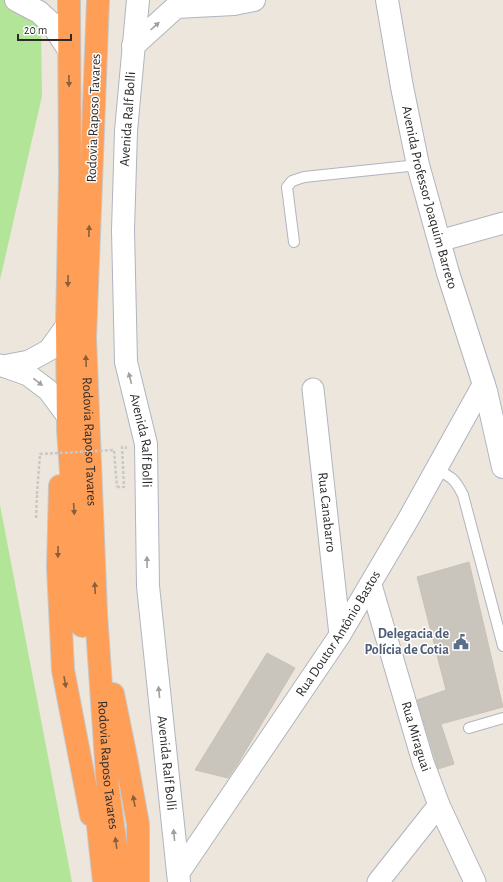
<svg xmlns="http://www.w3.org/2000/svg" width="503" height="882" font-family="'Alegreya Sans',sans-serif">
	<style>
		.green { fill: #b3e599 }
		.building { fill: #c9c4bc; stroke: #c9c2b7 }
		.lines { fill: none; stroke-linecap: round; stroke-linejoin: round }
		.lane-casing { stroke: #b1b4bf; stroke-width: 12 }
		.street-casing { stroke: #b1b4bf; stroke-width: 23 }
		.secondary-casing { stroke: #b1b4bf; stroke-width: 24 }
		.highway-casing { stroke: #c8c8c8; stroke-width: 24 }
		.path { stroke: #c8c8c8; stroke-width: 2.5; stroke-dasharray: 3 2; stroke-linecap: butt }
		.lane { stroke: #fff; stroke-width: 10 }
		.street { stroke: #fff; stroke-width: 21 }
		.secondary { stroke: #fff; stroke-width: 22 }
		.highway { stroke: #ff9e56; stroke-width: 22 }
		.path-bridge { stroke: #c8c8c8; stroke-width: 2.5; stroke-dasharray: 3 2; stroke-linecap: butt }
		.oneway { fill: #a0a0a0 }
		.oneway2 { fill: #8a5f3e }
		.labels { text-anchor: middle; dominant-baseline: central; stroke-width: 3; stroke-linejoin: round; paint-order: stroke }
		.street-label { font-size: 14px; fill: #2b2b2b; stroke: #fff }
		.service-label { font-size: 14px; font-weight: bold; fill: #4e5e75; stroke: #fff; text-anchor: end }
	</style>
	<rect width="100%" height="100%" fill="#ede6dd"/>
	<path class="green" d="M 0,0 L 10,0 L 41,29 L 42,96 L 0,280 Z
		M 0,505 L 72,882 L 0,882 Z"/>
	<path class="building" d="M 469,562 L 503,707 L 441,724 L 454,764 L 438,769 L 417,700 L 446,690 L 417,577 Z
		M 267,653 L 295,668 L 237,765 L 228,778 L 195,770 Z"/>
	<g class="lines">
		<defs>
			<path id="lane" d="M 294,242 L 287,187 L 292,181 L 304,177 L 418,165
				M 435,469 C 452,477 455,479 463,495 L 503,646
				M 469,728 L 503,718"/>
			<g id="street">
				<path d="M 439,241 L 503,223"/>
				<path d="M 0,365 L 28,375 L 48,390 L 68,417"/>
				<path d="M 3,366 L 29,361 L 49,350 L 67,325"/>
				<path id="s1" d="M 313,389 L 340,635"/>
				<path id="s2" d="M 371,585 L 423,762 L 439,805 L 475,882"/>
				<path id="s3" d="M 178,874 L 340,635 L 409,518 L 484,383"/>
				<path d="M 378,882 L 439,805"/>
			</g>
			<g id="secondary">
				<path d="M 16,0 L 39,12 L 52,24 L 69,50"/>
				<path id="s4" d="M 138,0 L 126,131 L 123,230 L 126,362 L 146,444 L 148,586 L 179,882"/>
				<path id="s5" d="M 387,0 L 402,87 L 418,165 L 448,273 L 486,391 L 503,467"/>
				<path d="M 133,46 L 176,7 L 234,4 L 254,0"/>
			</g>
			<g id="highway">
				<path d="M 69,0 L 70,177 L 67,325 L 68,430 L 82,626"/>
				<path id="s6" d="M 98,0 L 85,338 L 96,613 L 108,789 L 121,882"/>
				<path d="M 60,486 L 58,568 L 63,670 L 91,815"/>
				<path d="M 113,694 L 126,758 L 138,824 L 138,882"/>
				<path d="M 95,798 L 104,882"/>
			</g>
		</defs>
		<use href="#lane" class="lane-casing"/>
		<use href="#street" class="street-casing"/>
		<use href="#secondary" class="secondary-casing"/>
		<use href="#highway" class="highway-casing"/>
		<path class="path" d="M 117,487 L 124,487 L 122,447 L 127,448
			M 36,518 L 37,494"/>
		<use href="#lane" class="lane"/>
		<use href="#street" class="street"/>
		<use href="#secondary" class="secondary"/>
		<use href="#highway" class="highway"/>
		<path class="path-bridge" d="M 37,494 L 40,454 L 114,450 L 117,487"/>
	</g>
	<defs><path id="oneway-solid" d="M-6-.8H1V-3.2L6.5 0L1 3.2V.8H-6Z"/></defs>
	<g class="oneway">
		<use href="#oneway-solid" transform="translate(155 26) rotate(-42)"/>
		<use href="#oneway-solid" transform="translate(130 378) rotate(-104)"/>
		<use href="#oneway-solid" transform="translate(38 382) rotate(38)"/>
		<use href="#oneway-solid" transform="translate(147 562) rotate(-91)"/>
		<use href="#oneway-solid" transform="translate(159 692) rotate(-96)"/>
		<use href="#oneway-solid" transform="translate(174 835) rotate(-96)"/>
	</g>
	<g class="oneway2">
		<use href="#oneway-solid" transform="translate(69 81) rotate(89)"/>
		<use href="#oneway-solid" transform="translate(89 231) rotate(-88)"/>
		<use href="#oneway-solid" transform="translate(68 281) rotate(91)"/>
		<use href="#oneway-solid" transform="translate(86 361) rotate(-92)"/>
		<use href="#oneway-solid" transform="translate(74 509) rotate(86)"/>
		<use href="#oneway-solid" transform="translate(58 552) rotate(91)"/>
		<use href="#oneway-solid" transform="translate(95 588) rotate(-93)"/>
		<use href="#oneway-solid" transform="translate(65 682) rotate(80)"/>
		<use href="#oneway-solid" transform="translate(134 801) rotate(-100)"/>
		<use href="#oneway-solid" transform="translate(116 843) rotate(-98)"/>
	</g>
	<defs>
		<symbol id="civic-bare" viewBox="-9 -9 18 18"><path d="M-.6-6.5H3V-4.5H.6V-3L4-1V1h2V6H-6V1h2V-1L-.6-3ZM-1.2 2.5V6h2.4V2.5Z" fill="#5c6f8a" stroke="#fff" stroke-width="2.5" paint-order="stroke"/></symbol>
	</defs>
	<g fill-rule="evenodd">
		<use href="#civic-bare" x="450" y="631" width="22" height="22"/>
	</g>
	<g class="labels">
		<g class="street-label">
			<text transform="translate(94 118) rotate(-88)">Rodovia Raposo Tavares</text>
			<text transform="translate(128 119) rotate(-86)">Avenida Ralf Bolli</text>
			<text stroke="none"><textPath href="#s5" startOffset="202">Avenida Professor Joaquim Barreto</textPath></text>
			<text stroke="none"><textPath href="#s4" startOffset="443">Avenida Ralf Bolli</textPath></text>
			<text stroke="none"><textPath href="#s6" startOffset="442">Rodovia Raposo Tavares</textPath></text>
			<text stroke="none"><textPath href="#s1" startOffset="124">Rua Canabarro</textPath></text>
			<text stroke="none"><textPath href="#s3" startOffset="289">Rua Doutor Antônio Bastos</textPath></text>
			<text stroke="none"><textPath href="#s2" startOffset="158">Rua Miraguai</textPath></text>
			<text stroke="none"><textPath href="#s4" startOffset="767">Avenida Ralf Bolli</textPath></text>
			<text stroke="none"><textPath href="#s6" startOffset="766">Rodovia Raposo Tavares</textPath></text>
		</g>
		<g class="service-label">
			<text x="449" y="634">Delegacia de<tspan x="449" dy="16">Polícia de Cotia</tspan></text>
		</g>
	</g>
	<path d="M18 34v6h53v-6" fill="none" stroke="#2b2b2b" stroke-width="2"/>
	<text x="24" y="34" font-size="12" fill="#2b2b2b" stroke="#ffffff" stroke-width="3" paint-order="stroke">20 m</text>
</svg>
